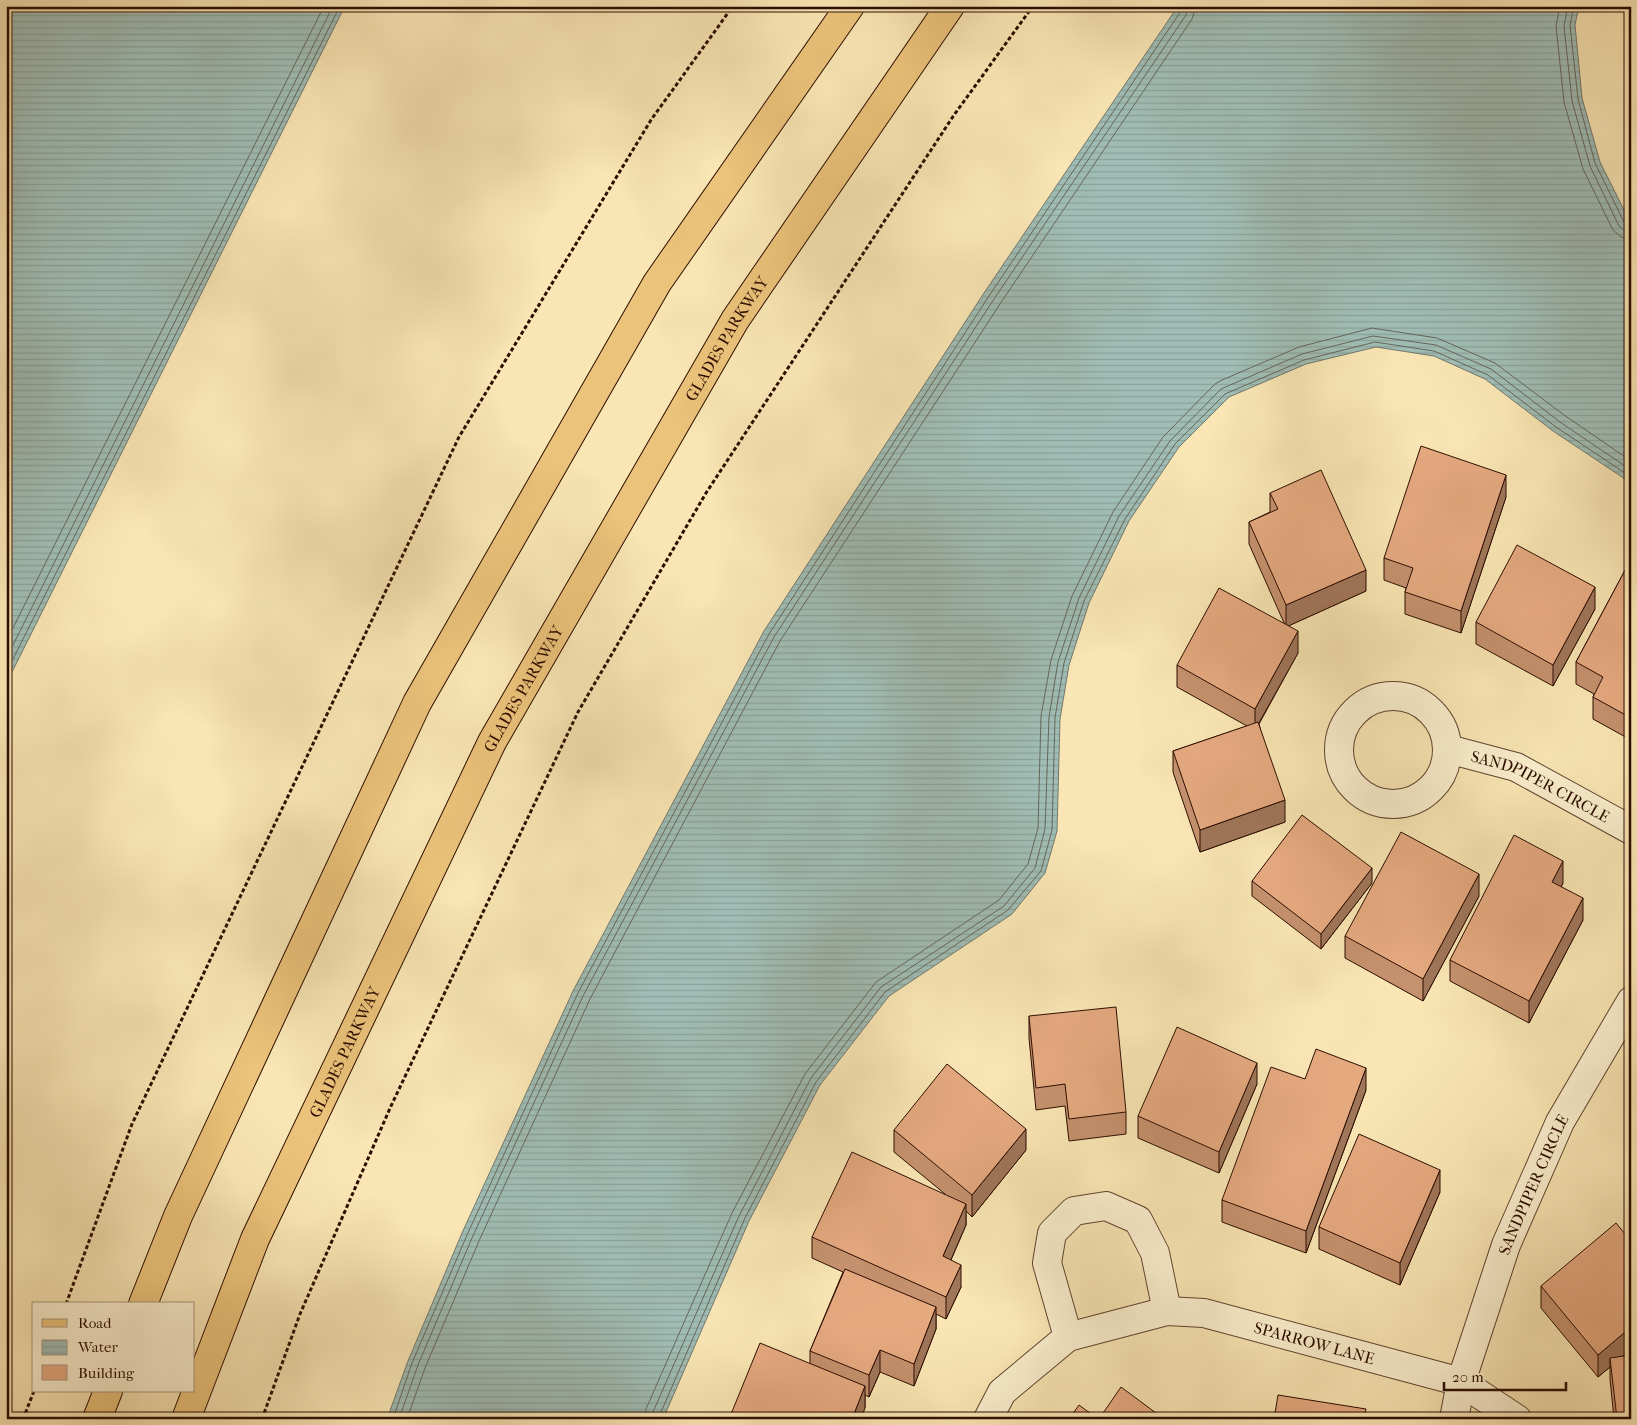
<svg xmlns="http://www.w3.org/2000/svg" width="1637" height="1425" font-family="'IM FELL French Canon',serif">
	<style>
		.water { fill: url(#water-rules); stroke: #72776d }
		.lines { fill: none; stroke-linecap: round; stroke-linejoin: round }
		.shore { stroke: #66665b; stroke-width: 1 }
		.street-casing { stroke: #5f432d; stroke-width: 30 }
		.primary-casing { stroke: #2c0d00; stroke-width: 30 }
		.path { stroke: #2c0d00; stroke-width: 3; stroke-dasharray: 4 2.5; stroke-linecap: butt }
		.street { stroke: #fbefce; stroke-width: 28 }
		.primary { stroke: #ecc37a; stroke-width: 28 }
		.wall { fill: #c5916e; stroke: #2c0d00 }
		.shaded-wall { fill: #a0765a; stroke: #2c0d00 }
		.building { fill: #e5a980; stroke: #2c0d00 }
		.labels { text-anchor: middle; dominant-baseline: central; stroke-width: 4; stroke-linejoin: round; paint-order: stroke }
		.street-label { font-size: 16px; fill: #2c0d00; stroke: #fbefce }
	</style>
	<defs>
		<pattern id="water-rules" width="6" height="5" patternUnits="userSpaceOnUse" patternTransform="scale(1.25)"><rect width="6" height="5" fill="#a0beb6"/><path d="M0 2.5h6" fill="none" stroke="#8aa29b"/></pattern>
	</defs>
	<rect width="100%" height="100%" fill="#f9e6b4"/>
	<filter id="stains"><feTurbulence type="fractalNoise" baseFrequency=".004" numOctaves="4"/><feColorMatrix values="0 0 0 0 .2 0 0 0 0 .09 0 0 0 0 .02 0 0 0 .5 -.17"/></filter>
	<radialGradient id="worn" r=".72"><stop offset=".6" stop-color="#630" stop-opacity="0"/><stop offset="1" stop-color="#630" stop-opacity=".3"/></radialGradient>
	<path class="water" d="M 6,6 L 345,6 L 6,684 Z
		M 1178,6 L 1579,6 L 1575,25 L 1582,98 L 1600,162 L 1631,224 L 1631,483 L 1553,431 L 1485,379 L 1434,356 L 1376,347 L 1306,364 L 1229,397 L 1179,447 L 1129,521 L 1089,603 L 1069,665 L 1060,719 L 1057,831 L 1045,873 L 1012,914 L 889,996 L 820,1085 L 749,1221 L 663,1419 L 387,1419 L 408,1361 L 462,1233 L 573,991 L 764,631 L 984,293 Z"/>
	<g class="lines">
		<path class="shore" d="M 1560,6 L 1556,26 L 1564,102 L 1583,169 L 1613,230 L 1621,237 L 1631,239
			M 1568,6 L 1564,26 L 1572,101 L 1590,166 L 1619,226 L 1624,230 L 1631,231
			M 1574,6 L 1570,25 L 1578,99 L 1595,163 L 1624,222 L 1631,225
			M 6,642 L 324,6
			M 6,659 L 333,6
			M 6,673 L 340,6
			M 393,1419 L 412,1363 L 467,1235 L 578,993 L 769,634 L 989,296 L 1181,11 L 1182,6
			M 399,1419 L 418,1365 L 472,1238 L 583,996 L 774,637 L 994,299 L 1186,15 L 1188,6
			M 407,1419 L 425,1368 L 479,1241 L 590,999 L 780,641 L 1000,304 L 1192,19 L 1196,6
			M 645,1419 L 646,1409 L 732,1213 L 805,1074 L 876,982 L 999,900 L 1028,864 L 1038,828 L 1041,716 L 1051,660 L 1072,596 L 1113,512 L 1163,437 L 1215,384 L 1222,380 L 1299,347 L 1372,328 L 1437,338 L 1495,363 L 1564,415 L 1631,461
			M 652,1419 L 653,1412 L 739,1216 L 811,1078 L 881,987 L 1004,906 L 1035,868 L 1045,829 L 1049,717 L 1058,662 L 1079,598 L 1119,516 L 1170,441 L 1221,389 L 1302,354 L 1373,336 L 1436,345 L 1491,369 L 1560,422 L 1631,470
			M 658,1419 L 745,1218 L 816,1082 L 885,992 L 1008,910 L 1041,871 L 1052,830 L 1055,718 L 1064,663 L 1084,601 L 1125,519 L 1175,444 L 1225,394 L 1304,360 L 1375,342 L 1434,351 L 1488,375 L 1556,427 L 1631,477"/>
		<defs>
			<g id="street">
				<circle cx="1393" cy="750" r="54"/>
				<path id="s1" d="M 1448,749 L 1516,767 L 1631,830"/>
				<path d="M 1068,1337 L 1047,1263 L 1052,1233 L 1074,1211 L 1106,1206 L 1138,1220 L 1155,1253 L 1167,1311"/>
				<path id="s2" d="M 988,1419 L 1002,1392 L 1068,1337 L 1167,1311 L 1204,1313 L 1461,1382 L 1517,1419"/>
				<path id="s3" d="M 1454,1419 L 1461,1382 L 1506,1245 L 1560,1122 L 1631,1001"/>
			</g>
			<g id="primary">
				<path d="M 143,1304 L 178,1216 L 417,703 L 657,283 L 850,6"/>
				<path d="M 97,1419 L 108,1391"/>
				<path id="s4" d="M 186,1419 L 255,1239 L 492,742 L 735,320 L 950,6"/>
			</g>
		</defs>
		<use href="#street" class="street-casing"/>
		<use href="#primary" class="primary-casing"/>
		<path class="path" d="M 66,1304 L 132,1124 L 459,437 L 651,120 L 733,6
			M 23,1419 L 34,1391
			M 262,1419 L 300,1314 L 391,1106 L 578,712 L 706,493 L 954,115 L 1033,6"/>
		<use href="#street" class="street"/>
		<use href="#primary" class="primary"/>
	</g>
	<path class="wall" d="M 1628,6 L 1631,6 L 1631,76 L 1628,76 Z
		M 1270,493 L 1366,591 L 1288,626 L 1298,653 L 1259,724 L 1285,822 L 1200,852 L 1173,772 L 1173,751 L 1247,726 L 1177,687 L 1177,665 L 1285,625 L 1249,544 L 1249,522 L 1270,512 Z
		M 1506,497 L 1461,633 L 1405,614 L 1405,592 L 1406,588 L 1384,580 L 1384,558 Z
		M 1631,559 L 1631,740 L 1593,719 L 1593,697 L 1594,694 L 1576,684 L 1576,662 Z
		M 1595,609 L 1553,686 L 1476,644 L 1476,622 Z
		M 1252,881 L 1372,883 L 1321,949 L 1252,896 Z
		M 1563,883 L 1561,887 L 1583,920 L 1529,1023 L 1450,981 L 1450,960 Z
		M 1479,896 L 1423,1001 L 1345,958 L 1345,936 Z
		M 1029,1016 L 1126,1112 L 1126,1134 L 1069,1141 L 1065,1106 L 1036,1110 L 1029,1038 Z
		M 1305,1079 L 1366,1090 L 1306,1253 L 1222,1222 L 1222,1200 Z
		M 1257,1084 L 1219,1173 L 1138,1138 L 1138,1116 Z
		M 894,1130 L 1026,1150 L 972,1217 L 966,1211 L 966,1225 L 951,1260 L 961,1287 L 946,1319 L 936,1314 L 936,1329 L 914,1386 L 880,1372 L 869,1397 L 865,1395 L 865,1408 L 810,1364 L 810,1351 L 843,1272 L 812,1258 L 812,1237 L 945,1194 L 894,1152 Z
		M 1440,1192 L 1400,1285 L 1319,1249 L 1319,1227 Z
		M 1631,1241 L 1631,1349 L 1622,1356 L 1631,1419 L 1614,1419 L 1610,1379 L 1610,1367 L 1598,1377 L 1541,1308 L 1541,1286 Z"/>
	<path class="shaded-wall" d="M 1506,475 L 1506,497 L 1461,633 L 1461,611 Z
		M 1366,570 L 1366,591 L 1286,627 L 1286,605 Z
		M 1595,587 L 1595,609 L 1553,686 L 1553,665 Z
		M 1298,631 L 1298,653 L 1255,730 L 1255,709 Z
		M 1285,800 L 1285,822 L 1200,852 L 1200,830 Z
		M 1563,861 L 1563,883 L 1552,904 L 1552,882 Z
		M 1372,868 L 1372,883 L 1321,949 L 1321,934 Z
		M 1479,874 L 1479,896 L 1423,1001 L 1423,979 Z
		M 1583,898 L 1583,920 L 1529,1023 L 1529,1001 Z
		M 1257,1063 L 1257,1084 L 1219,1173 L 1219,1152 Z
		M 1366,1068 L 1366,1090 L 1306,1253 L 1306,1231 Z
		M 1026,1129 L 1026,1150 L 972,1217 L 972,1195 Z
		M 1440,1170 L 1440,1192 L 1400,1285 L 1400,1263 Z
		M 966,1204 L 966,1225 L 943,1278 L 943,1256 Z
		M 961,1265 L 961,1287 L 946,1319 L 946,1297 Z
		M 936,1307 L 936,1329 L 914,1386 L 914,1364 Z
		M 1631,1327 L 1631,1349 L 1611,1366 L 1610,1358 L 1610,1367 L 1598,1377 L 1598,1355 Z
		M 880,1350 L 880,1372 L 869,1397 L 869,1375 Z
		M 865,1386 L 865,1408 L 861,1419 L 852,1419 Z"/>
	<path class="building" d="M 1628,6 L 1631,6 L 1631,54 L 1628,54 Z
		M 1421,446 L 1506,475 L 1461,611 L 1405,592 L 1413,568 L 1384,558 Z
		M 1321,470 L 1366,570 L 1286,605 L 1249,522 L 1278,509 L 1270,493 Z
		M 1517,545 L 1595,587 L 1553,665 L 1476,622 Z
		M 1631,559 L 1631,718 L 1593,697 L 1603,677 L 1576,662 Z
		M 1219,588 L 1298,631 L 1255,709 L 1177,665 Z
		M 1258,722 L 1285,800 L 1200,830 L 1173,751 Z
		M 1302,815 L 1372,868 L 1321,934 L 1252,881 Z
		M 1401,832 L 1479,874 L 1423,979 L 1345,936 Z
		M 1514,835 L 1563,861 L 1552,882 L 1583,898 L 1529,1001 L 1450,960 Z
		M 1116,1007 L 1126,1112 L 1069,1119 L 1065,1084 L 1036,1088 L 1029,1016 Z
		M 1177,1027 L 1257,1063 L 1219,1152 L 1138,1116 Z
		M 1316,1049 L 1366,1068 L 1306,1231 L 1222,1200 L 1271,1067 L 1305,1079 Z
		M 947,1064 L 1026,1129 L 972,1195 L 894,1130 Z
		M 1359,1134 L 1440,1170 L 1400,1263 L 1319,1227 Z
		M 852,1152 L 966,1204 L 943,1256 L 961,1265 L 946,1297 L 812,1237 Z
		M 1616,1223 L 1631,1241 L 1631,1327 L 1598,1355 L 1541,1286 Z
		M 845,1269 L 936,1307 L 914,1364 L 880,1350 L 869,1375 L 810,1351 Z
		M 760,1343 L 865,1386 L 852,1419 L 729,1419 Z
		M 1631,1355 L 1631,1419 L 1617,1419 L 1610,1358 Z
		M 1121,1387 L 1164,1419 L 1099,1419 Z
		M 1278,1395 L 1366,1409 L 1364,1419 L 1274,1419 Z
		M 1079,1405 L 1098,1419 L 1069,1419 Z"/>
	<g class="labels">
		<g class="street-label">
			<text stroke="none"><textPath href="#s4" startOffset="1210">GLADES PARKWAY</textPath></text>
			<text stroke="none"><textPath href="#s4" startOffset="805">GLADES PARKWAY</textPath></text>
			<text stroke="none"><textPath href="#s1" startOffset="100">SANDPIPER CIRCLE</textPath></text>
			<text stroke="none"><textPath href="#s4" startOffset="400">GLADES PARKWAY</textPath></text>
			<text stroke="none"><textPath href="#s3" startOffset="248">SANDPIPER CIRCLE</textPath></text>
			<text stroke="none"><textPath href="#s2" startOffset="370">SPARROW LANE</textPath></text>
		</g>
	</g>
	<rect width="1637" height="1425" fill="none" stroke="#f9e6b4" stroke-width="25"/>
	<rect x="8" y="8" width="1622" height="1410" fill="none" stroke="#2c0d00" stroke-width="2.5"/>
	<rect x="12" y="12" width="1612" height="1400" fill="none" stroke="#2c0d00"/>
	<rect x="32" y="1302" width="162" height="90" fill="#fbefce" stroke="#a8957c"/>
	<rect x="42" y="1319" width="25" height="8" fill="#ecc37a" stroke="#a8957c"/>
	<text x="78" y="1328" font-size="15" fill="#2c0d00">Road</text>
	<rect x="42" y="1340" width="25" height="15" fill="url(#water-rules)" stroke="#a8957c"/>
	<text x="78" y="1352" font-size="15" fill="#2c0d00">Water</text>
	<rect x="42" y="1365" width="25" height="15" fill="#e5a980" stroke="#a8957c"/>
	<text x="78" y="1378" font-size="15" fill="#2c0d00">Building</text>
	<path d="M1444 1382v8h122v-8" fill="none" stroke="#2c0d00" stroke-width="2.5"/>
	<text x="1452" y="1382" font-size="15" fill="#2c0d00" stroke="#fbefce" stroke-width="4" paint-order="stroke">20 m</text>
	<rect width="100%" height="100%" filter="url(#stains)"/>
	<rect width="100%" height="100%" fill="url(#worn)"/>
</svg>
